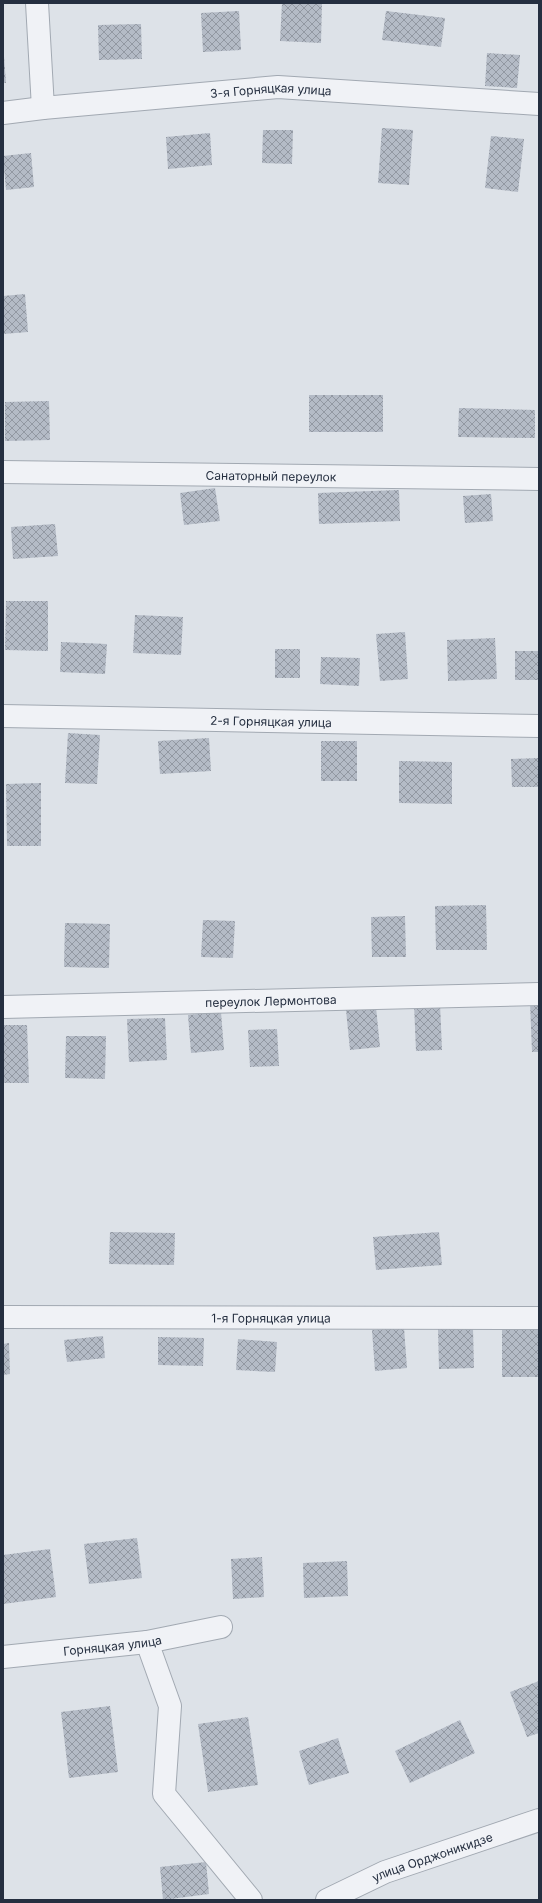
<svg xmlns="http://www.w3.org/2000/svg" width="542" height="1903" font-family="Inter,sans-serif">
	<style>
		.building { fill: url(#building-cross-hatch) }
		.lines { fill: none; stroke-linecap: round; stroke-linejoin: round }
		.minor-casing { stroke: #a2a9b2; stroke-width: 24 }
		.minor { stroke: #f0f2f6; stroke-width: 22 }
		.labels { text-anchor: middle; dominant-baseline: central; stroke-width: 4; stroke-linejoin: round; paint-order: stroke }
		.street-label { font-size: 12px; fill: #252f40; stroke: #edf1f6 }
	</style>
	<defs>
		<pattern id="building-cross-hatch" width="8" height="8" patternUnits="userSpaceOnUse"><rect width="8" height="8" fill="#b4bbc6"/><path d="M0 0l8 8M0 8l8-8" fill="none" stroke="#9298a2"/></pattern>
	</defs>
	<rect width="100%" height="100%" fill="#dde2e8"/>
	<path class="building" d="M 282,3 L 322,3 L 321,43 L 280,41 Z
		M 239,11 L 241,50 L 203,52 L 201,13 Z
		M 386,11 L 445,18 L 441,47 L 382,40 Z
		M 141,24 L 142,59 L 99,60 L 98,25 Z
		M 3,43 L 6,83 L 3,83 Z
		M 487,53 L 520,55 L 517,88 L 485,86 Z
		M 382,128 L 413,130 L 409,185 L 378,183 Z
		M 263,130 L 293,130 L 292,164 L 262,163 Z
		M 210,133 L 212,165 L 168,169 L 166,137 Z
		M 491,136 L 524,139 L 518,192 L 485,188 Z
		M 31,153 L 34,187 L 6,190 L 3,156 Z
		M 25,294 L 28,332 L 3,334 L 3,296 Z
		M 309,395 L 383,395 L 383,432 L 309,432 Z
		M 49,401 L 50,440 L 5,441 L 5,402 Z
		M 459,408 L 535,410 L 535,438 L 458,437 Z
		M 215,488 L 220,521 L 184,525 L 180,493 Z
		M 399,490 L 400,521 L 319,524 L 318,493 Z
		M 491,494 L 493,521 L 465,523 L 463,496 Z
		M 55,524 L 58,556 L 13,559 L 11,527 Z
		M 6,601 L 48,601 L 48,651 L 5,650 Z
		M 135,615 L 183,617 L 181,655 L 133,653 Z
		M 405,632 L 408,679 L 380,681 L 376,634 Z
		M 495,638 L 497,679 L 448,681 L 447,640 Z
		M 61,642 L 107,644 L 105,674 L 60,672 Z
		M 275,649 L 300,649 L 300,678 L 275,678 Z
		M 515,651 L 539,651 L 539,680 L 515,680 Z
		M 321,657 L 360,658 L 359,686 L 320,684 Z
		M 68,733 L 100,735 L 97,784 L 65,783 Z
		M 209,738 L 211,771 L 160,774 L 158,741 Z
		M 321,741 L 357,741 L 357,781 L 321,781 Z
		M 539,758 L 539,787 L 512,787 L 511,759 Z
		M 399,761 L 452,762 L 452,804 L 399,803 Z
		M 41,783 L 41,846 L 7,846 L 6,784 Z
		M 486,905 L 487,950 L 436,950 L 435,906 Z
		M 405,916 L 406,957 L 372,957 L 371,917 Z
		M 203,920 L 235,921 L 233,958 L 201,957 Z
		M 65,923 L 110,924 L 109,968 L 64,967 Z
		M 530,1002 L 539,1002 L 539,1052 L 532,1052 Z
		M 440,1003 L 442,1050 L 416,1051 L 414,1004 Z
		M 376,1007 L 380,1047 L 350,1050 L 346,1010 Z
		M 221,1012 L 224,1050 L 191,1053 L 188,1015 Z
		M 165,1018 L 167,1060 L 129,1062 L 127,1019 Z
		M 3,1025 L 27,1025 L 29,1083 L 3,1083 Z
		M 277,1029 L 279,1066 L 250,1067 L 248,1030 Z
		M 66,1036 L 106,1036 L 105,1079 L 65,1078 Z
		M 110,1232 L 175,1233 L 174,1265 L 109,1264 Z
		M 439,1232 L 442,1265 L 376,1270 L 373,1237 Z
		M 404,1328 L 407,1368 L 375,1371 L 372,1330 Z
		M 473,1328 L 474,1368 L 439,1369 L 438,1329 Z
		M 502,1329 L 539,1329 L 539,1377 L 502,1377 Z
		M 103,1336 L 105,1358 L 67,1362 L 64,1340 Z
		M 158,1337 L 204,1338 L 203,1366 L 158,1365 Z
		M 238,1339 L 277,1342 L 275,1372 L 236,1370 Z
		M 9,1343 L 10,1374 L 3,1375 L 3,1344 Z
		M 137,1538 L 142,1578 L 89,1584 L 84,1544 Z
		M 50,1549 L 56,1597 L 3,1604 L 3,1555 Z
		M 262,1557 L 264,1597 L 233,1599 L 231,1559 Z
		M 347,1561 L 348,1596 L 304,1598 L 303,1563 Z
		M 539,1681 L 539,1733 L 527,1737 L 510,1692 Z
		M 110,1706 L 118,1772 L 69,1778 L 61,1712 Z
		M 248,1717 L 258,1785 L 208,1792 L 198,1724 Z
		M 460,1720 L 475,1753 L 410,1783 L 395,1751 Z
		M 338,1738 L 349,1773 L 309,1785 L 299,1751 Z
		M 206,1862 L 209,1894 L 163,1900 L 160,1867 Z"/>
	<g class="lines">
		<defs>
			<g id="minor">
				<path d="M 37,3 L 43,108"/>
				<path id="s1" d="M 3,113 L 43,108 L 278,87 L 539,104"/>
				<path id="s2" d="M 3,472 L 539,479"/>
				<path id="s3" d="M 3,716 L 539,726"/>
				<path id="s4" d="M 3,1007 L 539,994"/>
				<path id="s5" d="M 3,1317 L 539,1318"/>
				<path d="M 147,1642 L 170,1706 L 164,1794 L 251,1900"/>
				<path id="s6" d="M 3,1657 L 147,1642 L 221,1627"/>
				<path id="s7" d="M 327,1900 L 385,1872 L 539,1820"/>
			</g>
		</defs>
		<use href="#minor" class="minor-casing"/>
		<use href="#minor" class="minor"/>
	</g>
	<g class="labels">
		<g class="street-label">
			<text stroke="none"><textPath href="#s1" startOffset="269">3-я Горняцкая улица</textPath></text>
			<text stroke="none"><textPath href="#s2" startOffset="268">Санаторный переулок</textPath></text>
			<text stroke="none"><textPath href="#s3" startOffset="268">2-я Горняцкая улица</textPath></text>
			<text stroke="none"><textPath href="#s4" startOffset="268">переулок Лермонтова</textPath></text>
			<text stroke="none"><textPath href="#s5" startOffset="268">1-я Горняцкая улица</textPath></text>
			<text stroke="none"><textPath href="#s6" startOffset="110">Горняцкая улица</textPath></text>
			<text stroke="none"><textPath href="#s7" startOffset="114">улица Орджоникидзе</textPath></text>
		</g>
	</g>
	<rect width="542" height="1903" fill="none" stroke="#252f40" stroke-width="8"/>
</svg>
